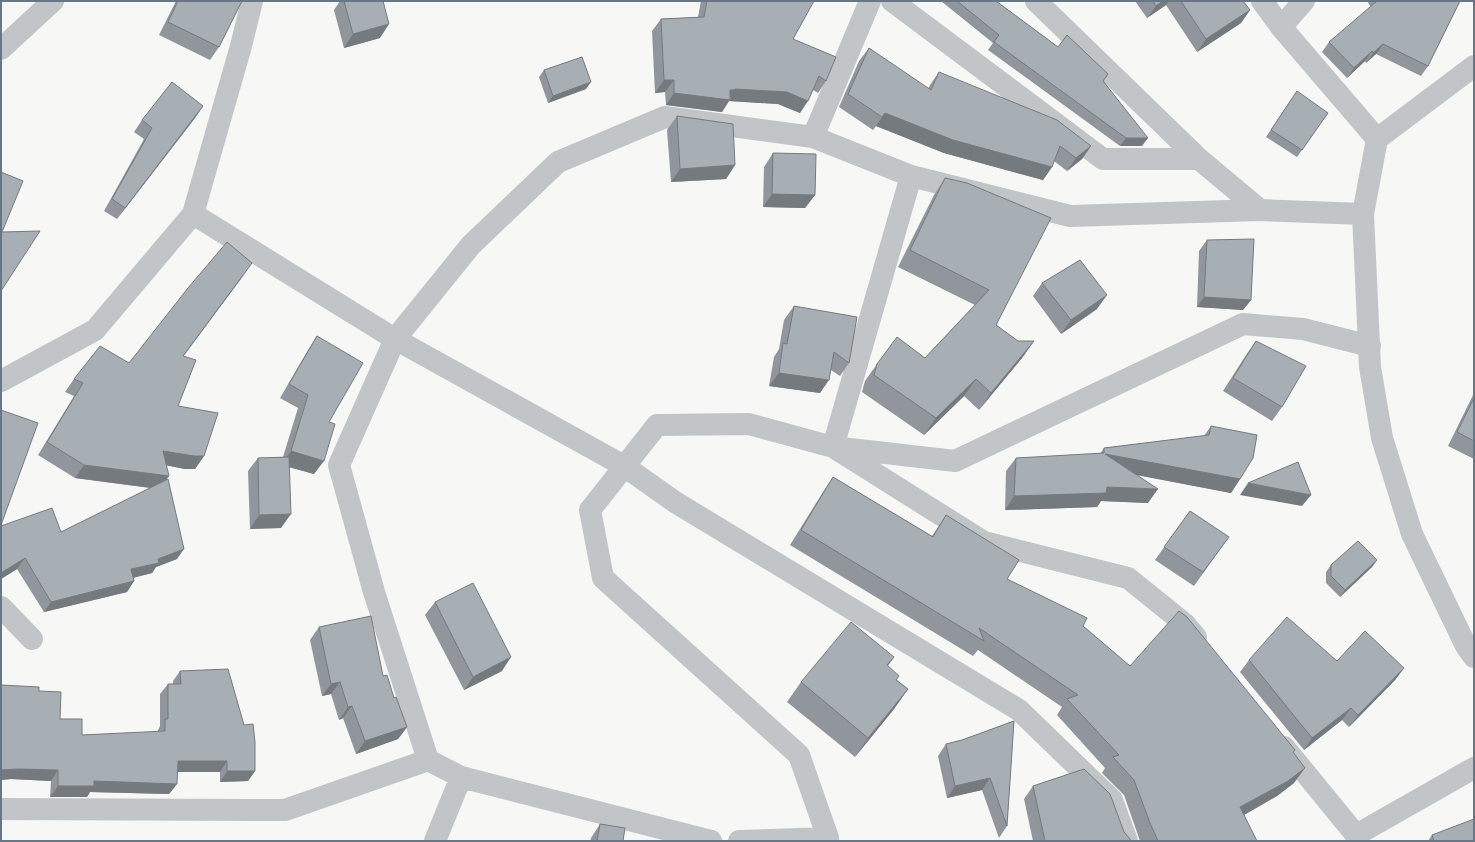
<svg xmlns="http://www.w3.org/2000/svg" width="1475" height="842" font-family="'PT Sans',sans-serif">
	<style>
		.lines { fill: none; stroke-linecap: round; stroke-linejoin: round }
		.street { stroke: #c1c5c8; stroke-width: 22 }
		.wall { fill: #90969c }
		.shaded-wall { fill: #757a7f }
		.building { fill: #a7afb5; stroke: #757a7f }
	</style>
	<rect width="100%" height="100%" fill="#f7f8f5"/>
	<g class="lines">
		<path class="street" d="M 892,1 L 1103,159 L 1199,159
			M 1036,1 L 1199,159 L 1260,210 L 1363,214
			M 1262,1 L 1281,27 L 1377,139 L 1363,214 L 1370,367 L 1382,438 L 1412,534 L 1466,646 L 1474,657
			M 1281,27 L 1304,1
			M 1,49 L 53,1
			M 813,137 L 870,1
			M 1377,139 L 1474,66
			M 911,176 L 833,447 L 955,461 L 1243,324 L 1303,329 L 1370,346
			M 193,214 L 395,339 L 624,466 L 675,502 L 1019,710 L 1112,800 L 1127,841
			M 1,381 L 95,330 L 193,214 L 241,46 L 252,1
			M 1,607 L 32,639
			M 1284,747 L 1356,835 L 1357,841
			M 428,760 L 374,592 L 339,465 L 395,339 L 471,245 L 558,162 L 665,117 L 813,137 L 911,176 L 1070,216 L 1260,210
			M 1,809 L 285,810 L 428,760 L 461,777 L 711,841
			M 1356,835 L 1474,768
			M 435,841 L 461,777
			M 739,841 L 828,838
			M 828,841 L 828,838 L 799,755 L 603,578 L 590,510 L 657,425 L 749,424 L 833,447 L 984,542 L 1128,578 L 1185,624 L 1196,637"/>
	</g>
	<path class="wall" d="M 176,1 L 242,1 L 219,47 L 210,60 L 159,35 Z
		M 340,1 L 383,1 L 380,38 L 344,48 L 334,10 Z
		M 701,1 L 814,1 L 793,39 L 826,81 L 818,93 L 813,90 L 800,113 L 778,104 L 729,101 L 722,112 L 666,105 L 665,92 L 655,93 L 652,31 L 661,19 L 698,17 Z
		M 941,1 L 996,1 L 1104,81 L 1142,146 L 1120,146 L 988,50 L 993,43 Z
		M 1135,1 L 1243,1 L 1250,10 L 1241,23 L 1197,52 L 1166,5 L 1147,18 Z
		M 1367,1 L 1460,1 L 1428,66 L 1421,76 L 1376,54 L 1366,63 L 1365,61 L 1347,78 L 1322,52 L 1329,42 L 1371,7 Z
		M 869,48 L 928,89 L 930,85 L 939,72 L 1091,146 L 1082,159 L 1067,171 L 1054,161 L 1052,167 L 1043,180 L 944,153 L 876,126 L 873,130 L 839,107 L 859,61 Z
		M 544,70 L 586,89 L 548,103 L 539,77 Z
		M 1292,98 L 1328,113 L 1297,157 L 1266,137 Z
		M 203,106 L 195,118 L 117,219 L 104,211 L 144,139 L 134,132 L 142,120 Z
		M 677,116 L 735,165 L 726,179 L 671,182 L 667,130 Z
		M 773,153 L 815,195 L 805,208 L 763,207 L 764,167 Z
		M 945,178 L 967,183 L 996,325 L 1018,341 L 1034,341 L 1022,358 L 979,410 L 964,396 L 924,435 L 862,392 L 865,381 L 877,364 L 925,358 L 975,305 L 898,267 L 934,195 Z
		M 1207,240 L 1251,300 L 1243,310 L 1197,307 L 1199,251 Z
		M 243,276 L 183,356 L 178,406 L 204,456 L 195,469 L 185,469 L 166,465 L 167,479 L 177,559 L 156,567 L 152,573 L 133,578 L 134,581 L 127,592 L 44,612 L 17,569 L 1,579 L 1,526 L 61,532 L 150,488 L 75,478 L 38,455 L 74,396 L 65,392 L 74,379 L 129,363 Z
		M 1042,283 L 1097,309 L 1061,334 L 1033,296 Z
		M 794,306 L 849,363 L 840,376 L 831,370 L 820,393 L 769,386 L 774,357 L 779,349 L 784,320 Z
		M 317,336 L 314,474 L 290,467 L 281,528 L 250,529 L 248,471 L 258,458 L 283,457 L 298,408 L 280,398 L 308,350 Z
		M 1256,341 L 1282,407 L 1272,421 L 1223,391 L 1246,355 Z
		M 1474,393 L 1474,459 L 1448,446 Z
		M 1211,426 L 1240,479 L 1231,493 L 1137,475 L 1148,503 L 1101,501 L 1097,507 L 1005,510 L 1006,471 L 1016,458 L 1100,454 L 1104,448 L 1204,436 Z
		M 833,477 L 932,536 L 946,515 L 1007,579 L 1083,626 L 1130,666 L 1295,750 L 1293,753 L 1294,783 L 1277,796 L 1244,815 L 1257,841 L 1140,841 L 1124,795 L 1102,773 L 1105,768 L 1057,715 L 1062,707 L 978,650 L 973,656 L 790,545 L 823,492 Z
		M 1190,511 L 1229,537 L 1194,586 L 1155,560 Z
		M 1377,560 L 1372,567 L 1340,597 L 1326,583 L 1326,572 L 1331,565 Z
		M 435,602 L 502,671 L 464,690 L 425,615 Z
		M 319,627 L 383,676 L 394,698 L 407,727 L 398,739 L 356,754 L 343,718 L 339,720 L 331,694 L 322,696 L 310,640 Z
		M 894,657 L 888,666 L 897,680 L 908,689 L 894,709 L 855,757 L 787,702 L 801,682 Z
		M 1249,660 L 1337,661 L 1404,668 L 1395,680 L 1349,727 L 1342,720 L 1304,750 L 1240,672 Z
		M 180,671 L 255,771 L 248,781 L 220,782 L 220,772 L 177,772 L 177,784 L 169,794 L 90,792 L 87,797 L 50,797 L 51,781 L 11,779 L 1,780 L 1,685 L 39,691 L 60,719 L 82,735 L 158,732 L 158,730 L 160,726 L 160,694 L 168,684 L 173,684 L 173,681 Z
		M 1014,721 L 1007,826 L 999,838 L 982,790 L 947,798 L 938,756 L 946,744 L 962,740 Z
		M 1033,786 L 1124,832 L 1131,841 L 1033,841 L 1024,799 Z
		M 600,824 L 623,841 L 590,841 L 591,838 Z
		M 1432,835 L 1474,841 L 1428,841 Z"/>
	<path class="shaded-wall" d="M 1163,1 L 1169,1 L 1166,5 L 1147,18 L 1156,6 Z
		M 1250,10 L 1241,23 L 1197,52 L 1206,39 Z
		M 389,24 L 380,38 L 344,48 L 353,34 Z
		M 1383,44 L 1376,54 L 1366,63 L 1373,53 Z
		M 1372,51 L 1365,61 L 1347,78 L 1354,68 Z
		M 664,80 L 674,80 L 665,92 L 655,93 Z
		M 591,82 L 586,89 L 548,103 L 553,96 Z
		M 735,89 L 787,92 L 808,101 L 800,113 L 778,104 L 729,101 L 722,112 L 666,105 L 674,93 L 730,90 Z
		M 203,106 L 195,118 L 117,219 L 125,208 Z
		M 885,113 L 1052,167 L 1043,180 L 944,153 L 876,126 L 873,130 Z
		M 1126,138 L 1148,138 L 1142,146 L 1120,146 Z
		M 1091,146 L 1082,159 L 1067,171 L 1076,158 Z
		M 735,165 L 726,179 L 671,182 L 680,169 Z
		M 772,194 L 815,195 L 805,208 L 763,207 Z
		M 252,263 L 243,276 L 174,369 L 183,356 Z
		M 1107,295 L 1097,309 L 1061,334 L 1071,320 Z
		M 1204,297 L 1251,300 L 1243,310 L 1197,307 Z
		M 1034,341 L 1022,358 L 979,410 L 991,393 Z
		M 779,373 L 829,380 L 820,393 L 769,386 Z
		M 976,379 L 964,396 L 924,435 L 936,418 Z
		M 163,451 L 204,456 L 195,469 L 185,469 L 154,463 Z
		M 291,451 L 324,461 L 314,474 L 281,465 Z
		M 1105,454 L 1240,479 L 1231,493 L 1095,467 Z
		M 84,465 L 169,476 L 160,489 L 75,478 Z
		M 1248,483 L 1311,495 L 1302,506 L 1240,495 Z
		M 1107,487 L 1158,489 L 1148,503 L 1101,501 L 1097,507 L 1005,510 L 1014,496 Z
		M 291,514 L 281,528 L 250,529 L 259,515 Z
		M 184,549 L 177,559 L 156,567 L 152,573 L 124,580 L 131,569 Z
		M 25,558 L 17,569 L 1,579 L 1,573 Z
		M 1377,560 L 1372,567 L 1340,597 L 1345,590 Z
		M 134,581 L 127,592 L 44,612 L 51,602 Z
		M 511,657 L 502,671 L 464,690 L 473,677 Z
		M 1404,668 L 1395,680 L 1349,727 L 1358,715 Z
		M 340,682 L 331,694 L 322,696 L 331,684 Z
		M 908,689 L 894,709 L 855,757 L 868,738 Z
		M 352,706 L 343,718 L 339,720 L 348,707 Z
		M 1351,708 L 1342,720 L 1304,750 L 1312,738 Z
		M 407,727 L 398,739 L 356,754 L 365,741 Z
		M 178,761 L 227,761 L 220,772 L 170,772 Z
		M 1305,768 L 1294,783 L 1277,796 L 1230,823 L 1240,807 Z
		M 19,769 L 58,770 L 51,781 L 11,779 L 1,780 L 1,770 Z
		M 227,771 L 255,771 L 248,781 L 220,782 Z
		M 990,778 L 982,790 L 947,798 L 955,786 Z
		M 94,781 L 177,784 L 169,794 L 90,792 L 87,797 L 50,797 L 58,786 Z"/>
	<path class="building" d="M 178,1 L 242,1 L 219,47 L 168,22 Z
		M 344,1 L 383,1 L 389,24 L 353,34 Z
		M 707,1 L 814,1 L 793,39 L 836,57 L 826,81 L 819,76 L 808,101 L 787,92 L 735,89 L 735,90 L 730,90 L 730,100 L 674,93 L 674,80 L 664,80 L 661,19 L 704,17 Z
		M 957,1 L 996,1 L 1058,47 L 1067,35 L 1108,74 L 1103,81 L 1148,138 L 1126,138 L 994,42 L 999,35 Z
		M 1153,1 L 1163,1 L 1156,6 Z
		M 1181,1 L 1243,1 L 1250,10 L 1206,39 Z
		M 1377,1 L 1460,1 L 1428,66 L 1383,44 L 1373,53 L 1372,51 L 1354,68 L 1329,42 Z
		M 869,48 L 931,90 L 939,72 L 1057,120 L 1091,146 L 1076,158 L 1060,146 L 1052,167 L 953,140 L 885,113 L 882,117 L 848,94 Z
		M 582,57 L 591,82 L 553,96 L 544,70 Z
		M 172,82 L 203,106 L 125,208 L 112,199 L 152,128 L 142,120 Z
		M 1297,91 L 1328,113 L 1302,150 L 1271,130 Z
		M 677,116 L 733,124 L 735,165 L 680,169 Z
		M 773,153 L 816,154 L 815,195 L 772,194 Z
		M 1,172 L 23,181 L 2,232 L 40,231 L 1,291 Z
		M 945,178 L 967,183 L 1051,218 L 996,325 L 1018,341 L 1034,341 L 991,393 L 976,379 L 936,418 L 874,375 L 877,364 L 897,337 L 925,358 L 989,290 L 910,250 Z
		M 1254,239 L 1251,300 L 1204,297 L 1207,240 Z
		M 227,242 L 252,263 L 183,356 L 196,360 L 178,406 L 218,413 L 204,456 L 194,456 L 163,451 L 169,476 L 84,465 L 47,442 L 83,383 L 74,379 L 100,346 L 129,363 L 188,288 Z
		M 1080,260 L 1107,295 L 1071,320 L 1042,283 Z
		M 794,306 L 857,317 L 849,363 L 834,352 L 829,380 L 779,373 L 783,343 L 787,344 Z
		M 317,336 L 363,363 L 329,422 L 335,424 L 324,461 L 291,451 L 308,395 L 289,384 Z
		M 1256,341 L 1306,366 L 1282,407 L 1233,378 Z
		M 1474,398 L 1474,441 L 1457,432 Z
		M 1,410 L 38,423 L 1,525 Z
		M 1211,426 L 1257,435 L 1253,458 L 1240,479 L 1105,454 L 1158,489 L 1107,487 L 1106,493 L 1014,496 L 1016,458 L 1104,453 L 1104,448 L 1209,435 Z
		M 289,457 L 291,514 L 259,515 L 258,458 Z
		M 1298,462 L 1311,495 L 1248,483 Z
		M 833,477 L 933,537 L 946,515 L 1019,560 L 1007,579 L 1087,618 L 1083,626 L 1130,666 L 1179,611 L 1187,617 L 1295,750 L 1293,752 L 1305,768 L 1288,781 L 1240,807 L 1257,841 L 1158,841 L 1150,823 L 1134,780 L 1113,757 L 1119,755 L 1067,699 L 1078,695 L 979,628 L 984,641 L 801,530 Z
		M 168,479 L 184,549 L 158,559 L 159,563 L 131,569 L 134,581 L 51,602 L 25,558 L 1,573 L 1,526 L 52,508 L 61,532 Z
		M 1190,511 L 1229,537 L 1203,572 L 1164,547 Z
		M 1358,541 L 1377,560 L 1345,590 L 1331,576 L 1331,565 Z
		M 473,583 L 511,657 L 473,677 L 435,602 Z
		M 371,616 L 383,676 L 387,675 L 394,698 L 396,697 L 407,727 L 365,741 L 352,706 L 348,707 L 340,682 L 331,684 L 319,627 Z
		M 1287,617 L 1337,661 L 1365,631 L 1404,668 L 1358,715 L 1351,708 L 1312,738 L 1249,660 Z
		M 851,622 L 894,657 L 887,665 L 899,676 L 896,680 L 908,689 L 868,738 L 801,682 Z
		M 228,669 L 244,725 L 253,724 L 255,742 L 255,771 L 227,771 L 227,761 L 178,761 L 177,784 L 94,781 L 94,786 L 58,786 L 58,770 L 19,769 L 1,770 L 1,685 L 39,687 L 39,691 L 61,692 L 60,719 L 82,719 L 82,735 L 165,731 L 165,719 L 168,719 L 168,684 L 181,684 L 180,671 Z
		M 1014,721 L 1007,826 L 990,778 L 955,786 L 946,744 L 962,740 Z
		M 1084,769 L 1110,794 L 1124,832 L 1130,839 L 1131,841 L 1045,841 L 1033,786 Z
		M 1474,819 L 1474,841 L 1434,841 L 1432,835 Z
		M 600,824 L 625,828 L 623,841 L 597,841 Z"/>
	<rect width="1475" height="842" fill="none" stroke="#677785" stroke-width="4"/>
</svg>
